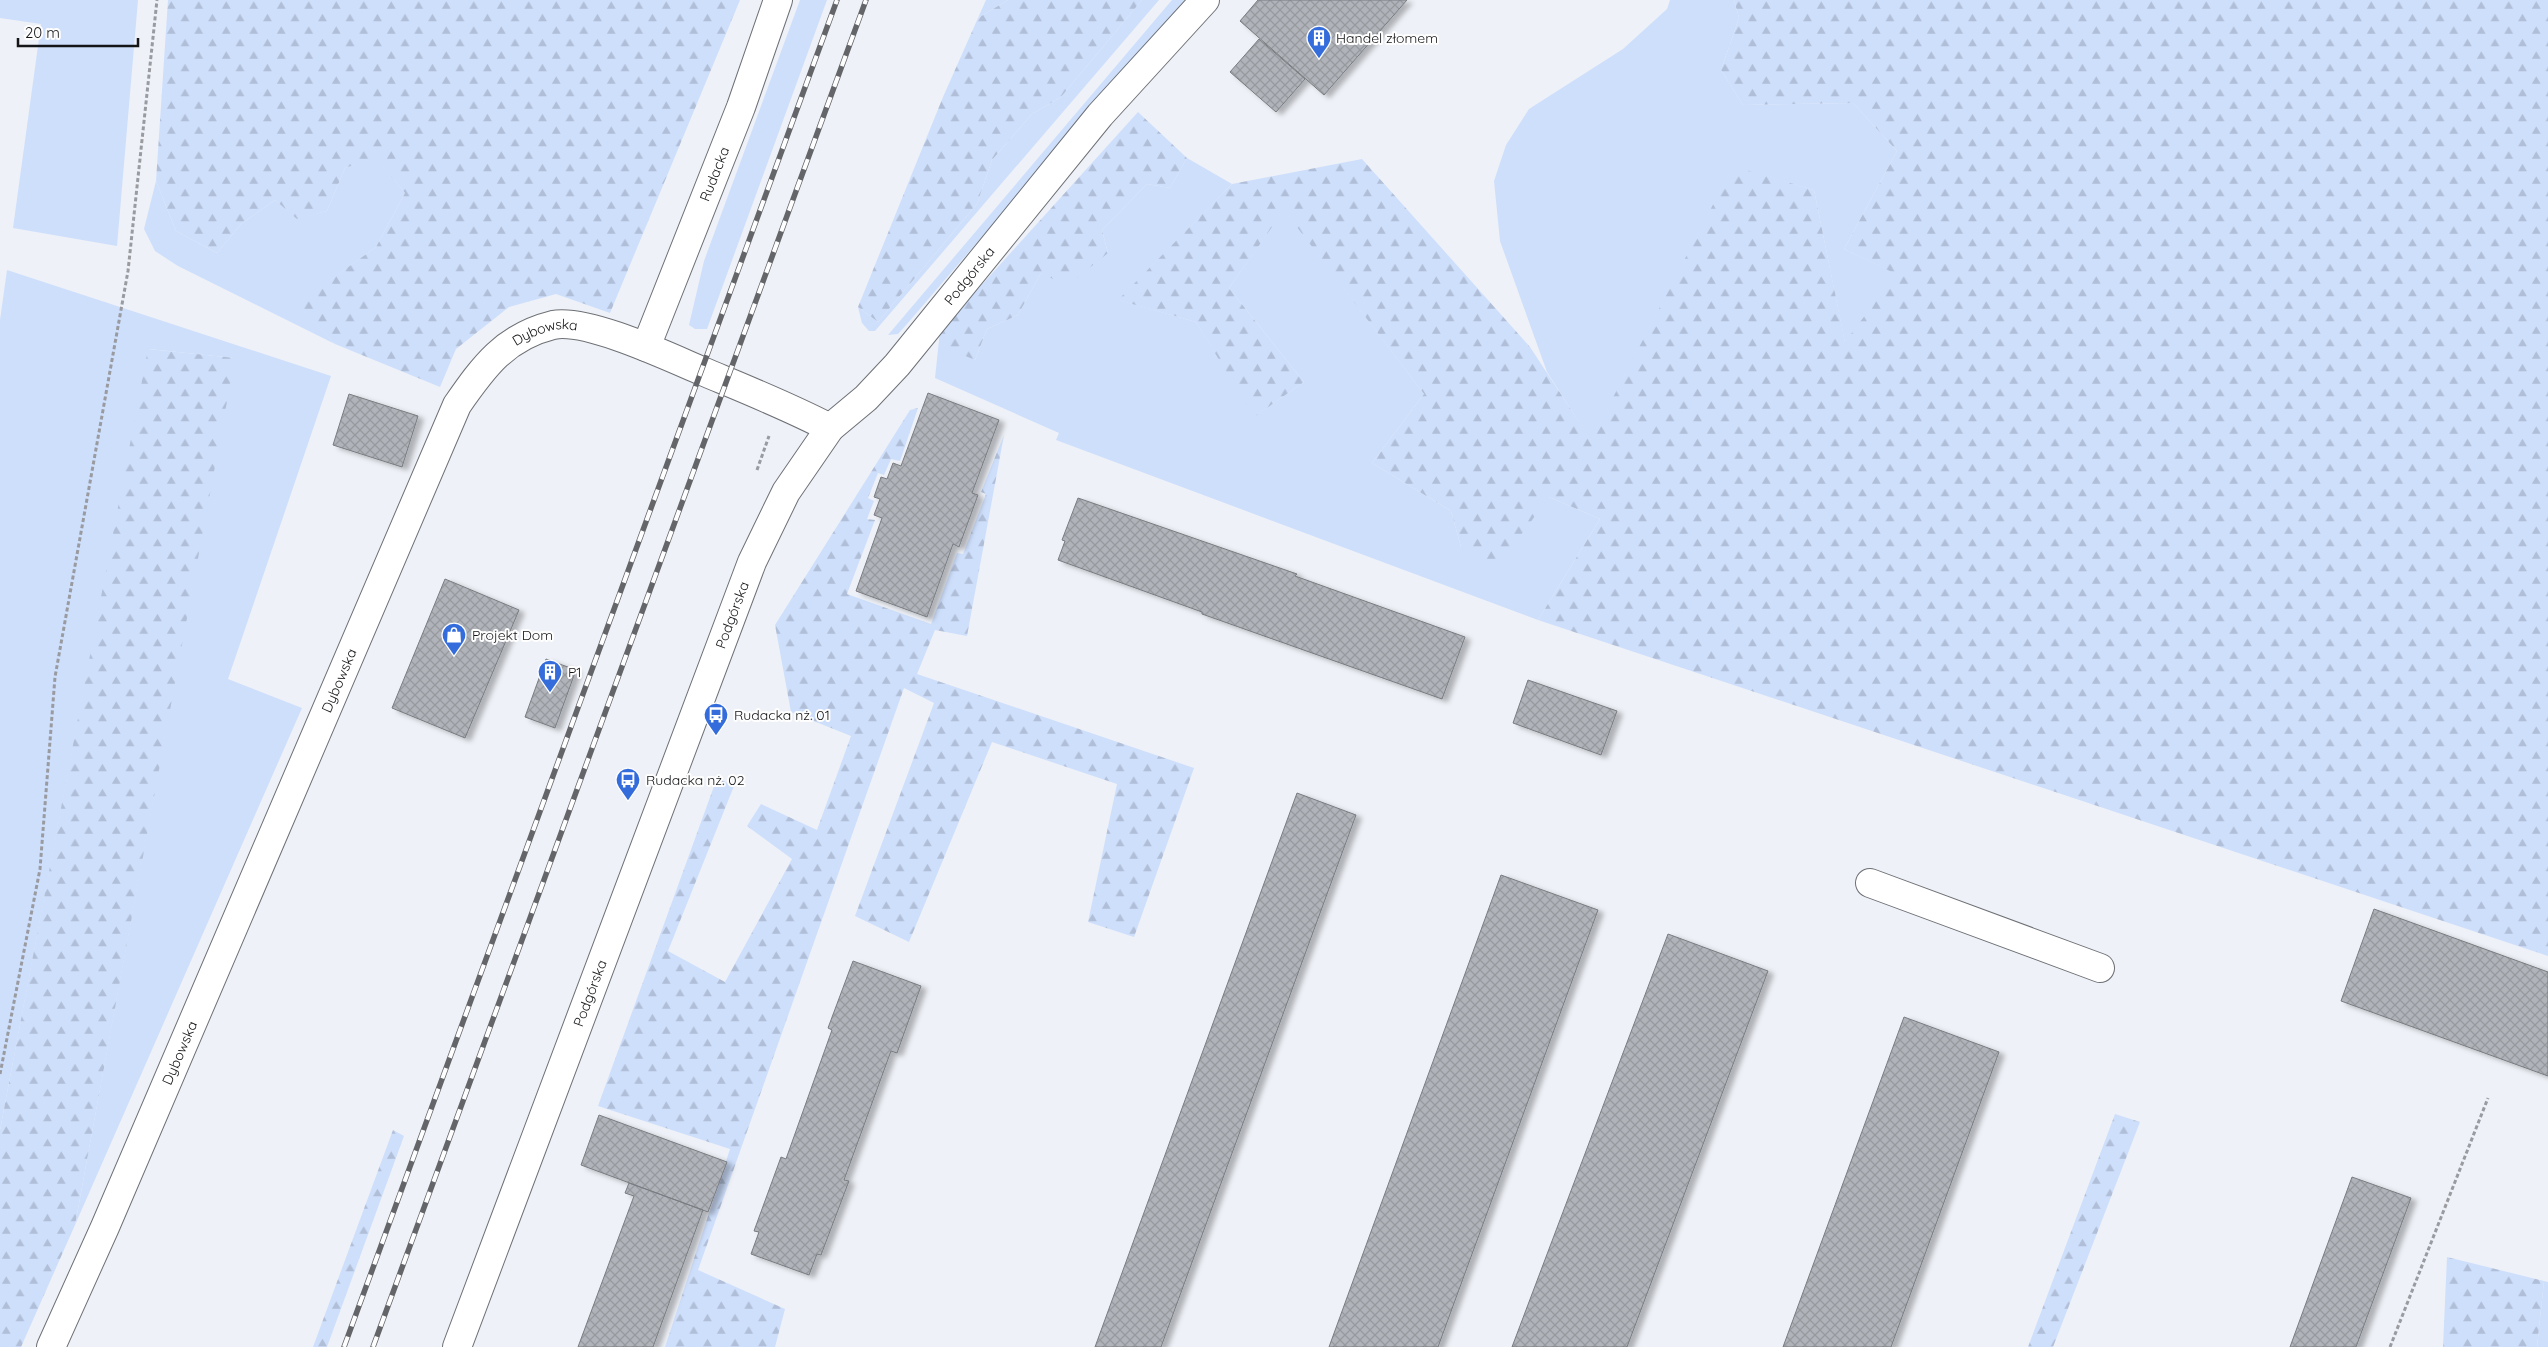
<svg xmlns="http://www.w3.org/2000/svg" width="2548" height="1347" font-family="Quicksand,sans-serif">
	<style>
		.green { fill: #cedffc }
		.forest { fill: url(#forest-firs) }
		.building { fill: url(#building-cross-hatch); stroke: #797c81; filter: url(#shadow) }
		.lines { fill: none; stroke-linecap: round; stroke-linejoin: round }
		.minor-casing { stroke: #6d7075; stroke-width: 30 }
		.path { stroke: #999ba0; stroke-width: 3; stroke-dasharray: 4 2.5; stroke-linecap: butt }
		.minor { stroke: #fff; stroke-width: 28 }
		.rail-casing { stroke: #636569; stroke-width: 5.5 }
		.rail { stroke: #fefefe; stroke-width: 4; stroke-dasharray: 11; stroke-linecap: butt }
		.labels { text-anchor: middle; dominant-baseline: central; stroke-width: 4; stroke-linejoin: round; paint-order: stroke }
		.poi-label { font-size: 14px; fill: #141517; stroke: #fefefe; text-anchor: start }
		.street-label { font-size: 14px; fill: #141517; stroke: #fefefe }
	</style>
	<defs>
		<pattern id="forest-firs" width="22" height="20" patternUnits="userSpaceOnUse" patternTransform="scale(1.25)"><rect width="22" height="20" fill="#cedffc"/><path d="M5 1l3.5 6h-7zM16 11l3.5 6h-7z" fill="#b0bed7"/></pattern>
		<pattern id="building-cross-hatch" width="8" height="8" patternUnits="userSpaceOnUse" patternTransform="scale(1.25)"><rect width="8" height="8" fill="#b0b3b9"/><path d="M0 0l8 8M0 8l8-8" fill="none" stroke="#96999e"/></pattern>
		<filter id="shadow"><feDropShadow dx="5.5" dy="3" stdDeviation="2.5" flood-color="#0004"/></filter>
	</defs>
	<rect width="100%" height="100%" fill="#eef1f7"/>
	<path class="green" d="M 0,0 L 138,0 L 117,246 L 13,228 L 41,24 L 0,18 Z
		M 800,0 L 827,0 L 707,329 L 695,329 L 689,325 L 704,261 Z
		M 986,0 L 1008,0 L 978,18 Z
		M 1142,0 L 1159,0 L 875,331 L 869,331 L 862,323 L 858,307 L 878,322 L 977,204 L 992,160 L 1032,114 L 1061,97 Z
		M 1172,0 L 1185,0 L 907,324 L 898,334 L 888,335 Z
		M 1670,0 L 1734,0 L 1739,18 L 1721,70 L 1743,105 L 1853,103 L 1897,151 L 1844,249 L 1897,274 L 1845,343 L 1814,190 L 1733,167 L 1591,441 L 1547,372 L 1500,241 L 1494,181 L 1506,145 L 1529,109 L 1623,49 L 1667,9 Z
		M 376,157 L 405,193 L 376,247 L 298,304 L 335,344 L 178,266 L 155,251 L 144,229 L 156,181 L 176,231 L 217,253 L 241,224 L 275,200 L 297,218 L 327,211 L 345,168 Z
		M 1187,158 L 1232,184 L 1119,300 L 1196,322 L 1255,416 L 1304,382 L 1229,288 L 1284,209 L 1424,394 L 1372,463 L 1451,511 L 1461,547 L 1549,497 L 1600,519 L 1538,620 L 1056,440 L 1059,433 L 935,378 L 940,331 L 975,360 L 987,329 L 1018,315 L 1041,273 L 1108,253 L 1102,230 L 1147,184 L 1170,188 Z
		M 7,270 L 331,376 L 228,679 L 302,708 L 75,1225 L 234,358 L 149,349 L 0,1130 L 0,320 Z
		M 2544,1281 L 2548,1282 L 2548,1347 L 2537,1347 Z"/>
	<path class="forest" d="M 168,0 L 740,0 L 610,313 L 556,294 L 509,307 L 456,349 L 440,387 L 335,344 L 297,304 L 376,247 L 405,193 L 376,158 L 345,168 L 327,211 L 297,219 L 275,200 L 241,224 L 217,253 L 176,231 L 156,181 Z
		M 1008,0 L 1142,0 L 1061,97 L 1032,114 L 992,160 L 977,204 L 878,322 L 858,307 L 943,97 L 978,18 Z
		M 1734,0 L 2548,0 L 2548,956 L 1538,620 L 1600,519 L 1549,497 L 1499,565 L 1461,547 L 1451,511 L 1372,463 L 1424,394 L 1284,210 L 1229,288 L 1304,382 L 1254,417 L 1196,322 L 1118,300 L 1232,184 L 1362,159 L 1530,347 L 1591,440 L 1733,166 L 1814,190 L 1845,342 L 1896,274 L 1844,249 L 1897,151 L 1853,103 L 1743,105 L 1721,70 L 1739,18 Z
		M 1138,112 L 1187,158 L 1170,188 L 1147,184 L 1102,230 L 1108,253 L 1067,286 L 1041,273 L 1018,315 L 987,329 L 975,360 L 949,349 L 940,331 Z
		M 148,349 L 235,358 L 75,1225 L 21,1347 L 0,1347 L 0,1130 Z
		M 918,408 L 900,461 L 891,459 L 884,475 L 878,473 L 868,498 L 874,501 L 867,519 L 875,520 L 847,594 L 931,624 L 957,553 L 963,554 L 986,494 L 981,492 L 1004,435 L 967,636 L 935,630 L 917,674 L 1194,768 L 1134,937 L 1088,922 L 1117,784 L 992,742 L 909,942 L 855,916 L 934,703 L 904,688 L 698,1270 L 785,1309 L 775,1347 L 665,1347 L 730,1149 L 598,1106 L 717,778 L 734,786 L 668,951 L 725,982 L 792,859 L 747,826 L 761,804 L 817,830 L 851,736 L 791,712 L 775,625 L 910,410 Z
		M 2115,1114 L 2140,1122 L 2053,1347 L 2028,1347 Z
		M 393,1130 L 404,1136 L 327,1347 L 313,1347 Z
		M 2447,1257 L 2544,1281 L 2537,1347 L 2443,1347 Z"/>
	<path class="building" d="M 1258,0 L 1407,0 L 1324,95 L 1240,21 Z
		M 1259,39 L 1305,79 L 1276,112 L 1230,72 Z
		M 928,393 L 999,420 L 972,493 L 978,495 L 959,547 L 953,544 L 927,617 L 856,591 L 882,518 L 874,515 L 880,499 L 874,497 L 881,477 L 887,479 L 893,463 L 901,466 Z
		M 349,394 L 418,416 L 402,467 L 333,445 Z
		M 1078,498 L 1297,574 L 1295,576 L 1465,637 L 1442,699 L 1202,614 L 1202,612 L 1058,560 L 1065,541 L 1062,540 Z
		M 445,579 L 519,610 L 465,738 L 392,708 Z
		M 546,659 L 576,670 L 555,728 L 525,717 Z
		M 1528,680 L 1617,711 L 1601,755 L 1513,723 Z
		M 1297,793 L 1356,815 L 1161,1347 L 1095,1347 Z
		M 1501,875 L 1598,910 L 1438,1347 L 1329,1347 Z
		M 2374,909 L 2548,972 L 2548,1076 L 2341,1001 Z
		M 1668,934 L 1768,971 L 1627,1347 L 1512,1347 Z
		M 853,961 L 921,986 L 897,1053 L 891,1051 L 844,1180 L 849,1181 L 821,1255 L 817,1254 L 809,1275 L 751,1254 L 759,1232 L 754,1231 L 781,1157 L 786,1159 L 832,1030 L 828,1028 Z
		M 1904,1017 L 1999,1052 L 1891,1347 L 1783,1347 Z
		M 599,1115 L 727,1162 L 708,1212 L 581,1165 Z
		M 2352,1177 L 2411,1198 L 2356,1347 L 2290,1347 Z
		M 629,1183 L 703,1210 L 653,1347 L 578,1347 L 634,1196 L 625,1193 Z"/>
	<g class="lines">
		<defs>
			<g id="minor">
				<path id="s1" d="M 646,347 L 741,107 L 778,0"/>
				<path d="M 1870,883 L 2100,968"/>
				<path id="s2" d="M 51,1347 L 105,1227 L 457,405 C 484,366 505,337 553,325 C 587,318 669,357 702,371 C 745,389 788,406 830,428"/>
				<path id="s3" d="M 457,1347 L 752,562 L 786,492 L 830,428 L 866,398 L 897,365 L 1100,115 L 1205,0"/>
			</g>
		</defs>
		<use href="#minor" class="minor-casing"/>
		<path class="path" d="M 757,470 L 769,436
			M 0,1074 L 40,869 L 55,677 L 128,271 L 157,0
			M 2390,1347 L 2488,1098"/>
		<use href="#minor" class="minor"/>
		<defs>
			<path id="rail" d="M 344,1347 L 837,0
				M 373,1347 L 866,0"/>
		</defs>
		<use href="#rail" class="rail-casing"/>
		<use href="#rail" class="rail"/>
	</g>
	<defs>
		<symbol id="building-pin" viewBox="-11 -11 22 30"><path d="M0 17L-7.5 6A9.5 9.5 0 1 1 7.5 6Z" fill="#346ddb" stroke="#fefefe"/><path d="M-4-6H4V6H1V3H-1V6H-4ZM-2.5-4.3h1.7v1.8h-1.7ZM.8-4.3h1.7v1.8H.8ZM-2.5-1h1.7V.8h-1.7ZM.8-1h1.7V.8H.8Z" fill="#fff"/></symbol>
		<symbol id="shop-pin" viewBox="-11 -11 22 30"><path d="M0 17L-7.5 6A9.5 9.5 0 1 1 7.5 6Z" fill="#346ddb" stroke="#fefefe"/><path d="M-5-2.5h2.3a2.7 3.5 0 0 1 5.4 0H5L5.5 6h-11ZM-1.5-2.5h3a1.5 2.3 0 0 0-3 0Z" fill="#fff"/></symbol>
		<symbol id="bus-pin" viewBox="-11 -11 22 30"><path d="M0 17L-7.5 6A9.5 9.5 0 1 1 7.5 6Z" fill="#346ddb" stroke="#fefefe"/><path d="M-5-6H5V4H4V6H2V4H-2V6H-4V4H-5ZM-3.5-4V0h7V-4ZM-3.5 1.2v1.5H-2V1.2ZM2 1.2v1.5H3.5V1.2Z" fill="#fff"/></symbol>
	</defs>
	<g fill-rule="evenodd">
		<use href="#building-pin" x="1305" y="24" width="28" height="38"/>
		<use href="#shop-pin" x="440" y="621" width="28" height="38"/>
		<use href="#building-pin" x="536" y="658" width="28" height="38"/>
		<use href="#bus-pin" x="702" y="701" width="28" height="38"/>
		<use href="#bus-pin" x="614" y="766" width="28" height="38"/>
	</g>
	<g class="labels">
		<g class="poi-label">
			<text x="1336" y="38">Handel złomem</text>
			<text x="472" y="635">Projekt Dom</text>
			<text x="568" y="672">P1</text>
			<text x="734" y="715">Rudacka nż. 01</text>
			<text x="646" y="780">Rudacka nż. 02</text>
		</g>
		<g class="street-label">
			<text stroke="none"><textPath href="#s1" startOffset="186">Rudacka</textPath></text>
			<text stroke="none"><textPath href="#s3" startOffset="1201">Podgórska</textPath></text>
			<text stroke="none"><textPath href="#s2" startOffset="1145">Dybowska</textPath></text>
			<text stroke="none"><textPath href="#s3" startOffset="782">Podgórska</textPath></text>
			<text stroke="none"><textPath href="#s2" startOffset="726">Dybowska</textPath></text>
			<text stroke="none"><textPath href="#s3" startOffset="378">Podgórska</textPath></text>
			<text stroke="none"><textPath href="#s2" startOffset="321">Dybowska</textPath></text>
		</g>
	</g>
	<path d="M18 38v8h120v-8" fill="none" stroke="#141517" stroke-width="2.5"/>
	<text x="25" y="38" font-size="15" fill="#141517" stroke="#fefefe" stroke-width="4" paint-order="stroke">20 m</text>
</svg>
